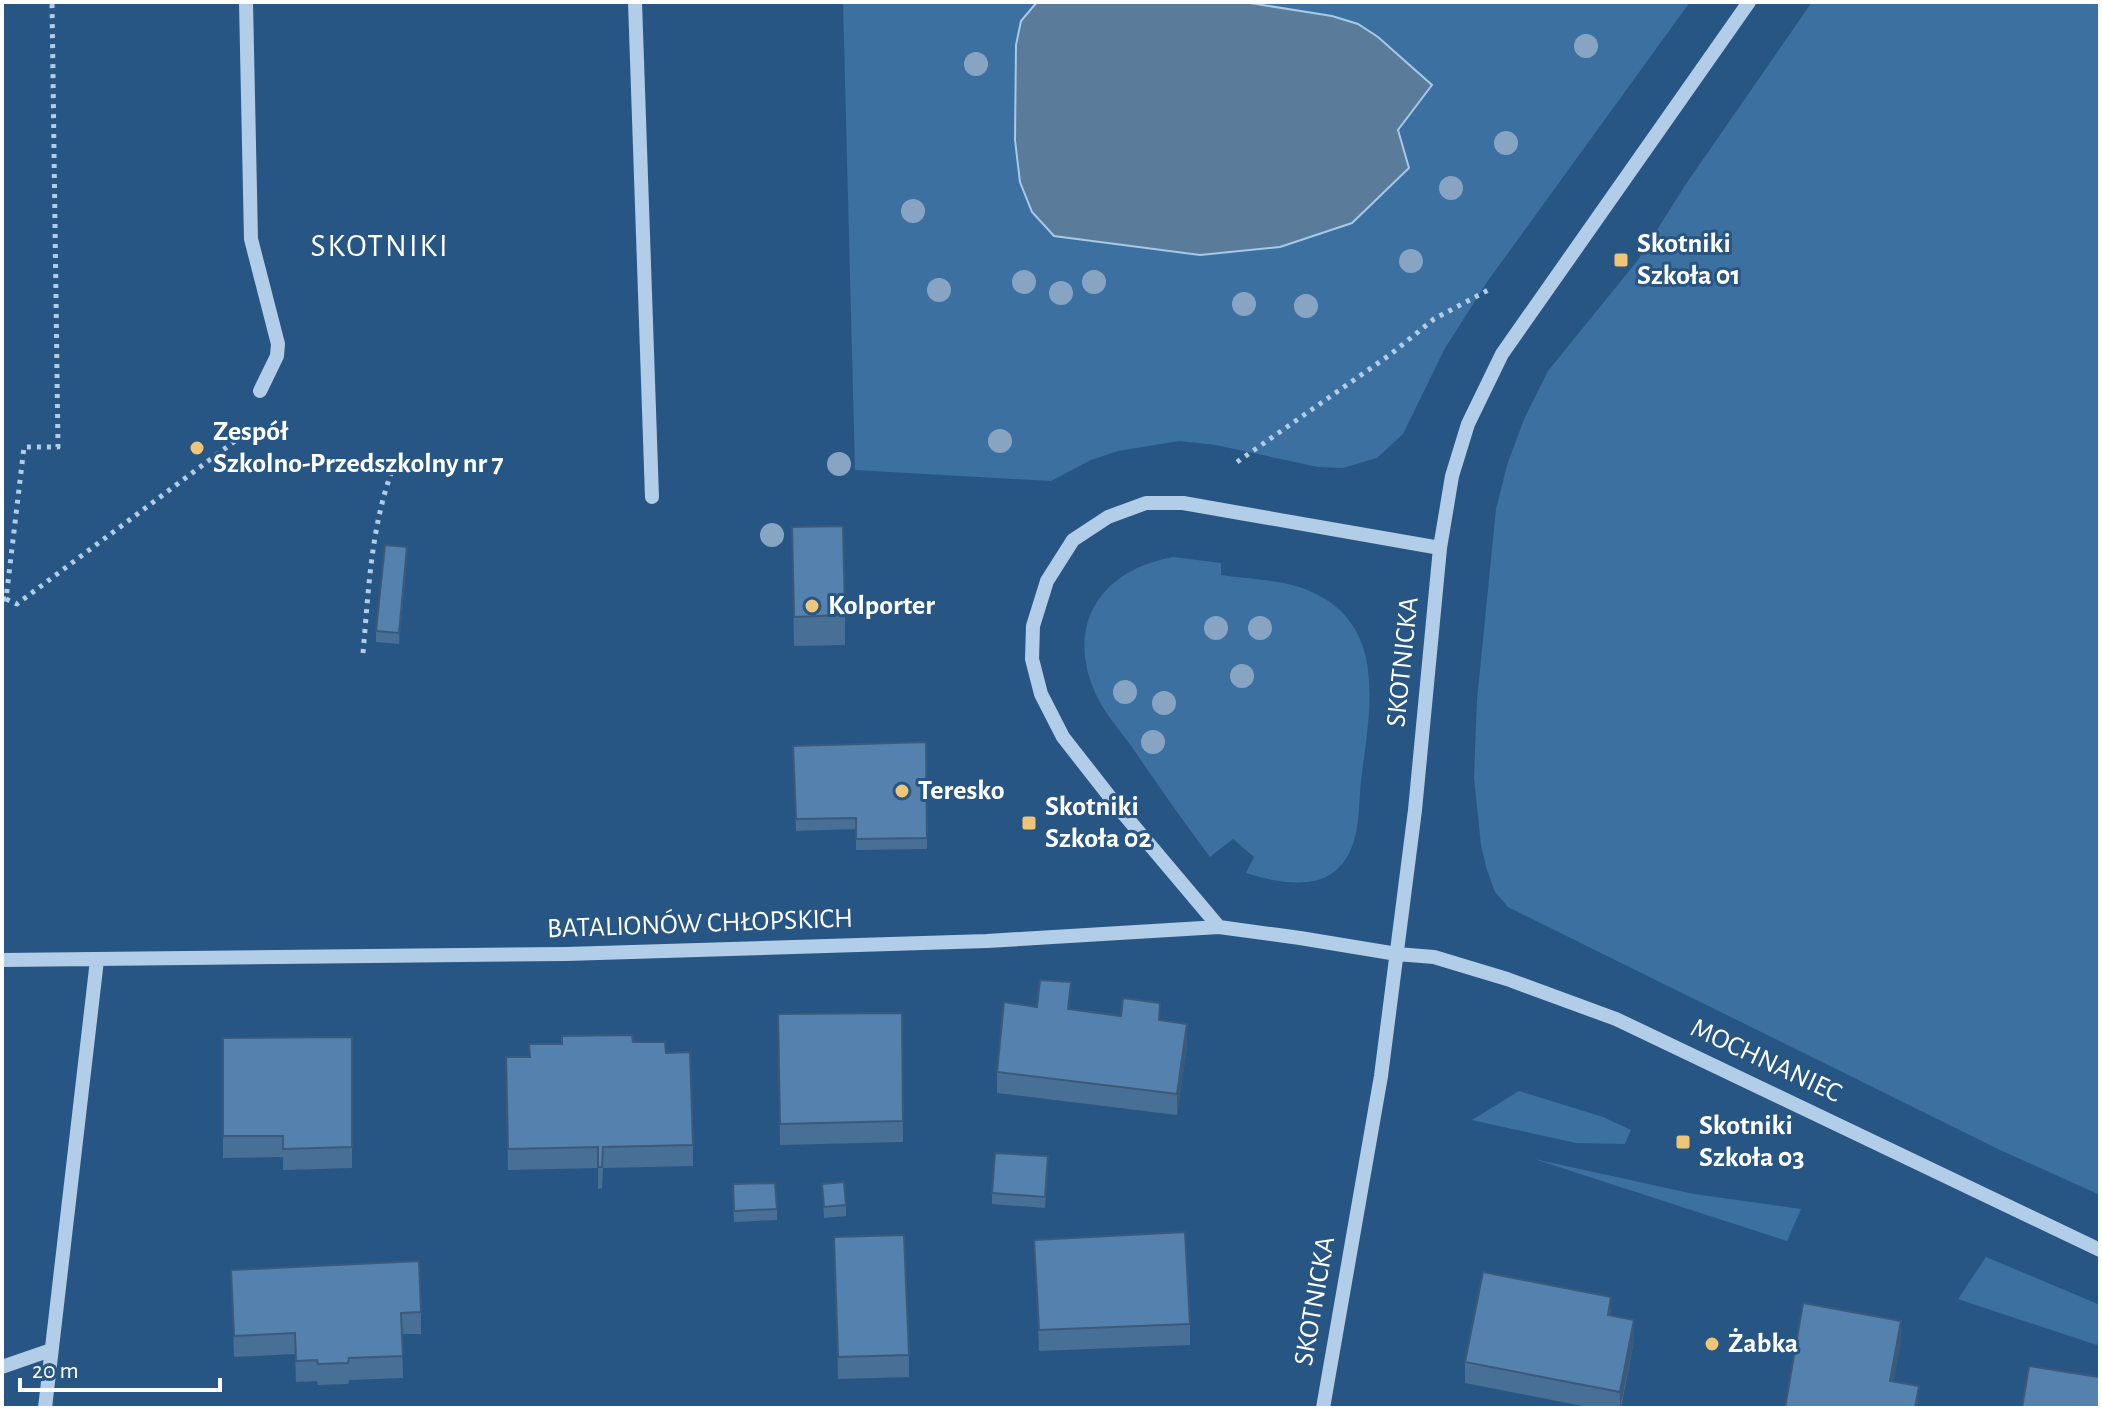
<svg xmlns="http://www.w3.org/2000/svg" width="2102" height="1410" font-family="'Alegreya Sans',sans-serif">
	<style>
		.green { fill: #3c70a0 }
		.water { fill: #5b7b9b; stroke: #a6c9e7; stroke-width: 2 }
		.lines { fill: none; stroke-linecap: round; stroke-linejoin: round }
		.path { stroke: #b2cde7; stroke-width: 5; stroke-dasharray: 4 6; stroke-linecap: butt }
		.minor { stroke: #b2cde7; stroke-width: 14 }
		.tree { fill: #87a5c3 }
		.wall { fill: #486f95 }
		.shaded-wall { fill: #3b5a79 }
		.building { fill: #5481ad; stroke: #3b5a79; stroke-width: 2 }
		.poi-dot { fill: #efc578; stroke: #285684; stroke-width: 3 }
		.labels { text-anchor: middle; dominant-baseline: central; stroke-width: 6; stroke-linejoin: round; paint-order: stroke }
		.poi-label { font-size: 28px; font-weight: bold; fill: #fff; stroke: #285684; text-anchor: start }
		.street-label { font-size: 28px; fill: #fff; stroke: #285684 }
		.quarter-label { font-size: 32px; letter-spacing: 2px; fill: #fff; stroke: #285684 }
	</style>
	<rect width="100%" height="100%" fill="#285684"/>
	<path class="green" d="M 843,2 L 1690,2 L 1487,282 L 1444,350 L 1403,434 L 1377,458 L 1343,468 L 1318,467 L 1216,445 L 1179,441 L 1118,451 L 1091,460 L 1051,481 L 855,470 Z
		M 1812,2 L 2100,2 L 2100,1195 L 1998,1149 L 1508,907 L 1495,892 L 1487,870 L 1481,845 L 1474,778 L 1477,700 L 1496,509 L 1508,462 L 1525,417 L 1548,371 L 1638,260 L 1686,184 Z
		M 1173,557 L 1221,563 L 1221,575 C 1246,579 1274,579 1299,587 C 1391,618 1370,707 1361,781 C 1358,811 1361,851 1334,872 C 1311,890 1271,881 1246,873 L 1254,857 L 1233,839 L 1210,857 C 1183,821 1157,784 1132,747 C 1118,728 1100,708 1092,685 C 1067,618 1106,569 1173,557 Z
		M 1519,1091 L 1603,1117 L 1631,1130 L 1625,1144 L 1576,1143 L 1472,1120 Z
		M 1534,1159 L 1694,1194 L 1801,1209 L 1787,1241 Z
		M 1986,1257 L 2100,1305 L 2100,1334 L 2097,1345 L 1958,1299 Z"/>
	<path class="water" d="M 1037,2 L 1244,2 L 1332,16 L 1358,24 L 1378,37 L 1432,85 L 1398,130 L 1409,168 L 1352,223 L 1280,247 L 1200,255 L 1054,236 L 1032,212 L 1020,182 L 1015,140 L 1016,45 L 1021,21 Z"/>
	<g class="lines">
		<path class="path" d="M 1237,462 L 1391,354 L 1434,319 L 1492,288
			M 2,599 L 6,599 L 24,447 L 58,447 L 52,2
			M 6,599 L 17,604 L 247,432
			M 363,653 C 369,586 371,520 397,458"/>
		<path class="minor" d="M 246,2 L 251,239 L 278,344 L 277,356 L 260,391
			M 635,2 L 652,497
			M 1219,927 L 1117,806 L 1063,737 L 1041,694 L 1032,659 L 1033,626 L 1047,581 L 1073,540 L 1108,517 L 1146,503 L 1183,503 L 1440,548
			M 2,960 L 566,954 L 987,941 L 1219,927 L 1300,938 L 1397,954 L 1434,957 L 1507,979 L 1616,1019 L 2100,1250
			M 2,1367 L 51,1350
			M 45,1408 L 97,960
			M 1323,1408 L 1381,1076 L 1415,810 L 1440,548 L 1452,476 L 1468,424 L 1502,354 L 1749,2"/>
	</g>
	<g class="tree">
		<circle cx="1586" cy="46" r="12"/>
		<circle cx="976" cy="64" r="12"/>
		<circle cx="1506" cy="143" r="12"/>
		<circle cx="1451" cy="188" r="12"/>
		<circle cx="913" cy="211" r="12"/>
		<circle cx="1411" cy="261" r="12"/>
		<circle cx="1024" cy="282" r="12"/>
		<circle cx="1094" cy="282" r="12"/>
		<circle cx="939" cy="290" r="12"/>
		<circle cx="1061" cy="293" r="12"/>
		<circle cx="1244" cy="304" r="12"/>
		<circle cx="1306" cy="306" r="12"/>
		<circle cx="1000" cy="441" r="12"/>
		<circle cx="839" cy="464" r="12"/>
		<circle cx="772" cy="535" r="12"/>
		<circle cx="1216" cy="628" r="12"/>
		<circle cx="1260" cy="628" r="12"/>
		<circle cx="1242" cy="676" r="12"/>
		<circle cx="1125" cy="692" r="12"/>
		<circle cx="1164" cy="703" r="12"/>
		<circle cx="1153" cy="742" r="12"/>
	</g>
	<path class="wall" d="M 792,527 L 845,615 L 845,645 L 794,646 Z
		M 407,558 L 399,644 L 376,642 L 376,631 Z
		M 793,746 L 927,838 L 927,849 L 856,850 L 856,829 L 796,831 Z
		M 1037,1007 L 1160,1020 L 1187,1046 L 1177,1115 L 997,1093 L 997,1072 Z
		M 902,1013 L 903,1142 L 780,1145 L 778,1014 Z
		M 352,1037 L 352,1168 L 283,1170 L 283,1157 L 223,1158 L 223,1038 Z
		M 633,1042 L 666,1053 L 693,1145 L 693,1166 L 603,1168 L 602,1188 L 598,1189 L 598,1168 L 508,1170 L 506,1078 L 529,1057 Z
		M 1048,1168 L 1045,1208 L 992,1204 L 992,1193 Z
		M 733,1184 L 777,1209 L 777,1220 L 734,1222 Z
		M 822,1184 L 846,1205 L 846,1216 L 824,1218 Z
		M 834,1237 L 909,1355 L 909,1377 L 838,1379 Z
		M 1034,1240 L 1190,1324 L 1190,1345 L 1039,1351 Z
		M 231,1270 L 421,1312 L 421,1334 L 402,1334 L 403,1378 L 349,1380 L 348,1384 L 318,1385 L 317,1381 L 296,1382 L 295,1354 L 234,1357 Z
		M 1611,1316 L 1634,1341 L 1621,1408 L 1593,1408 L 1465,1383 L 1465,1362 Z"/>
	<path class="shaded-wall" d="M 407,547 L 407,558 L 399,644 L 399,633 Z
		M 1187,1024 L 1187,1046 L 1177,1115 L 1177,1094 Z
		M 1611,1297 L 1611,1318 L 1608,1315 Z
		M 1634,1320 L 1634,1341 L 1620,1408 L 1620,1392 Z
		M 1901,1321 L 1901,1342 L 1890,1402 L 1890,1381 Z
		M 1919,1386 L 1918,1408 L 1915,1408 Z"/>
	<path class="building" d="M 843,526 L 845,615 L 794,617 L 792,527 Z
		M 385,545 L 407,547 L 399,633 L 376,631 Z
		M 926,742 L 927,838 L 856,839 L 856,818 L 796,819 L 793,746 Z
		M 1040,980 L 1071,982 L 1068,1009 L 1121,1016 L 1123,998 L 1160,1003 L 1159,1020 L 1187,1024 L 1177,1094 L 997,1072 L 1004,1002 L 1037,1007 Z
		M 902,1013 L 903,1121 L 780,1124 L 778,1014 Z
		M 632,1035 L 633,1042 L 665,1042 L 666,1053 L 690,1052 L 693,1145 L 603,1147 L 602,1167 L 598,1167 L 598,1147 L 508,1149 L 506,1057 L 530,1057 L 529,1044 L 562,1044 L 562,1036 Z
		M 352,1037 L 352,1147 L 283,1149 L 283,1136 L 223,1136 L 223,1038 Z
		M 995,1153 L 1048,1156 L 1045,1197 L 992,1193 Z
		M 844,1182 L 846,1205 L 824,1207 L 822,1184 Z
		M 775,1183 L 777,1209 L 734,1211 L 733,1184 Z
		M 1185,1232 L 1190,1324 L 1039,1330 L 1034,1240 Z
		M 904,1235 L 909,1355 L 838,1357 L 834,1237 Z
		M 419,1261 L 421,1312 L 401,1313 L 403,1356 L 349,1358 L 348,1363 L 318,1364 L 317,1360 L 296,1361 L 295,1333 L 234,1336 L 231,1270 Z
		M 1483,1272 L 1611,1297 L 1608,1315 L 1634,1320 L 1620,1392 L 1465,1362 Z
		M 1803,1303 L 1901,1321 L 1890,1381 L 1919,1386 L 1915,1408 L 1785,1408 Z
		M 2029,1366 L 2099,1377 L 2100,1370 L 2100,1408 L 2022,1408 Z"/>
	<g class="poi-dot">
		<rect x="1613" y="252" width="16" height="16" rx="4"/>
		<circle cx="197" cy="448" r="8"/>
		<circle cx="812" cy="606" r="8"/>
		<circle cx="902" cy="791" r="8"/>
		<rect x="1021" y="815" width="16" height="16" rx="4"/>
		<rect x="1675" y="1134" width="16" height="16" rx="4"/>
		<circle cx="1712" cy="1344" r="8"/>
	</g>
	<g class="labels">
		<g class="poi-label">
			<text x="1637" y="244">Skotniki<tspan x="1637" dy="32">Szkoła 01</tspan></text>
			<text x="213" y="432">Zespół<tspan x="213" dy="32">Szkolno-Przedszkolny nr 7</tspan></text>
			<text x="828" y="606">Kolporter</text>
			<text x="918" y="791">Teresko</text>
			<text x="1045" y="807">Skotniki<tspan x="1045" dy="32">Szkoła 02</tspan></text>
			<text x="1699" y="1126">Skotniki<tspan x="1699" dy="32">Szkoła 03</tspan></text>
			<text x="1728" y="1344">Żabka</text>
		</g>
		<g class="street-label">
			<text transform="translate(1403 662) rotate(-84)">SKOTNICKA</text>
			<text transform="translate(700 924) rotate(-2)">BATALIONÓW CHŁOPSKICH</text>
			<text transform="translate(1766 1061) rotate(25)">MOCHNANIEC</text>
			<text transform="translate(1315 1301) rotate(-80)">SKOTNICKA</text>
		</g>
		<g class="quarter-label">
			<text x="380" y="246">SKOTNIKI</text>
		</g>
	</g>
	<rect width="2102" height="1410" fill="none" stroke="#ffffff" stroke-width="8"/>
	<path d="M20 1378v12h200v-12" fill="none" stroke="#ffffff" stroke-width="4"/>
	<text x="32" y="1378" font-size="24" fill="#ffffff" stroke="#285684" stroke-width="6" paint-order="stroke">20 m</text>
</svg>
